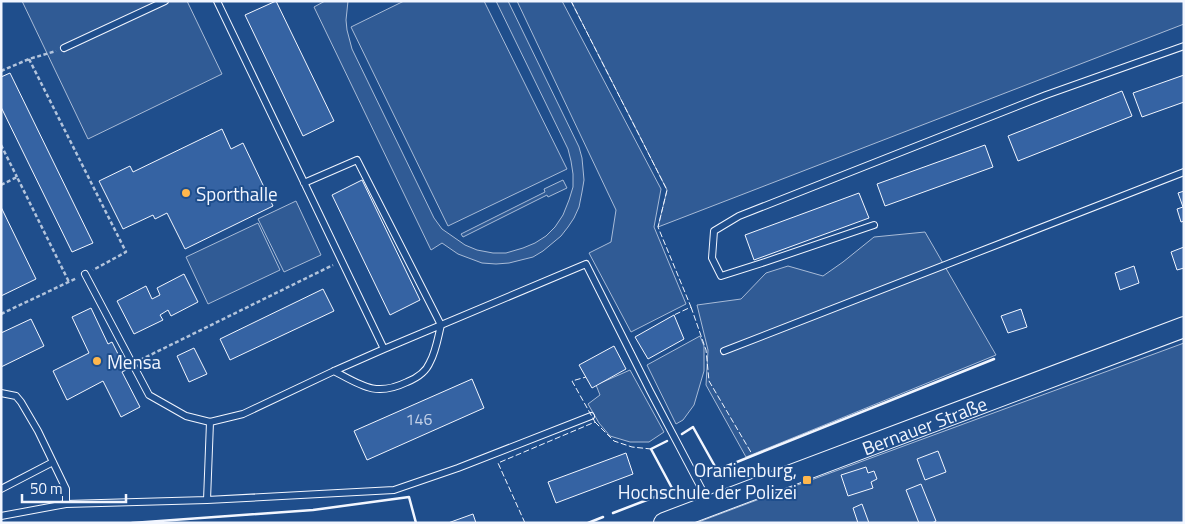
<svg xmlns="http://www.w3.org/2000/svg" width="1185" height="524" font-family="'Titillium Web',sans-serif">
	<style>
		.built { fill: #305b95; stroke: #a8bbd7 }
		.building { fill: #3563a3; stroke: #f2f6ff }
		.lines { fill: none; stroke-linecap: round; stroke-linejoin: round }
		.service-casing { stroke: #f2f6ff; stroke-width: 8 }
		.primary-casing { stroke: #f2f6ff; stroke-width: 22 }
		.path { stroke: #b3c4dc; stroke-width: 2.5; stroke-dasharray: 4 2.5; stroke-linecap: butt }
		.service { stroke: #1f4e8c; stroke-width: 6 }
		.primary { stroke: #1f4e8c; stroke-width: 20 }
		.fence { stroke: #f2f6ff; stroke-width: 1; stroke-dasharray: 6 2.5; stroke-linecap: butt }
		.wall { stroke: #f2f6ff; stroke-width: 2.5 }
		.poi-dot { fill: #ffb74d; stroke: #1f4e8c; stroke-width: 2 }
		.labels { text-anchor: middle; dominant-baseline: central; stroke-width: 4; stroke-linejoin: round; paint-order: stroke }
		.number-label { font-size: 16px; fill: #c3d1e8 }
		.poi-label { font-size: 19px; fill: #f2f6ff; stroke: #1f4e8c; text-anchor: start }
		.street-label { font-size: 19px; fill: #f2f6ff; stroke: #1f4e8c }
	</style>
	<rect width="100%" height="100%" fill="#1f4e8c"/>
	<path class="built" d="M 22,1 L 187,1 L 222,74 L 88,139 Z
		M 325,1 L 348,1 L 346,20 L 347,30 L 352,49 L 434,218 L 442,229 L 465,245 L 477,250 L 493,253 L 506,253 L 523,248 L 535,243 L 546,236 L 555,227 L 563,215 L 569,200 L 573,187 L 573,174 L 571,161 L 568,149 L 496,1 L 508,1 L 579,147 L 582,158 L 584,180 L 582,192 L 579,207 L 574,218 L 568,227 L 561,236 L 543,251 L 533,257 L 509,263 L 496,264 L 482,263 L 458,254 L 442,243 L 431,250 L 314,7 Z
		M 404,1 L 484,1 L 567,169 L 448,226 L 351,27 Z
		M 517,1 L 562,1 L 661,189 L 654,227 L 686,304 L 631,332 L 589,253 L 611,242 L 616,210 Z
		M 571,1 L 1184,1 L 1184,24 L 658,227 L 667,190 Z
		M 563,180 L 567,188 L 548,197 L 547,195 L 463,237 L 461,234 L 545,192 L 544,189 Z
		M 296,201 L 321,255 L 284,272 L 258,219 Z
		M 258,223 L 280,270 L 208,304 L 186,257 Z
		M 925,232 L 996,355 L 746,457 L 706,385 L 708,350 L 697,305 L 741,299 L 766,273 L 788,266 L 823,276 L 843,262 L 874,237 Z
		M 700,336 L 704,346 L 704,371 L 694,405 L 683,420 L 676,424 L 647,365 Z
		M 1184,343 L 1184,523 L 696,523 L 773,494 Z
		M 630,370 L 664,432 L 649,442 L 630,442 L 610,436 L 599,423 L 588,404 L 600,395 L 596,385 Z"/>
	<path class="building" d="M 276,1 L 334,121 L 303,136 L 245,15 Z
		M 10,73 L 93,243 L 72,252 L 1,107 L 1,77 Z
		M 1184,75 L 1184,102 L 1142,117 L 1133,93 Z
		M 1122,91 L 1132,116 L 1018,161 L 1008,136 Z
		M 222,129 L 231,149 L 243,143 L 273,206 L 185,249 L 167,213 L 155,219 L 153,215 L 123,229 L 99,181 L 130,166 L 133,172 Z
		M 985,145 L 993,167 L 885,206 L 877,184 Z
		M 362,180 L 420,300 L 390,315 L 332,195 Z
		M 1184,191 L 1184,221 L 1181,222 L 1177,209 L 1183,207 L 1178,193 Z
		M 859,193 L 869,218 L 754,260 L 745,235 Z
		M 1,207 L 36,279 L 1,296 Z
		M 1184,247 L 1184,268 L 1177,270 L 1171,252 Z
		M 1134,266 L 1139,283 L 1120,290 L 1115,273 Z
		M 184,274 L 198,302 L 171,316 L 168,310 L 160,315 L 163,320 L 134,334 L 117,301 L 146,286 L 152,299 L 160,295 L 157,288 Z
		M 323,289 L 334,311 L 230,360 L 220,339 Z
		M 91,308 L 108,344 L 112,342 L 126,370 L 122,372 L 140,407 L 121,417 L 103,381 L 67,400 L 53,371 L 89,353 L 72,317 Z
		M 1021,309 L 1027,327 L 1008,333 L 1001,316 Z
		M 674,315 L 684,339 L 648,359 L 635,337 Z
		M 31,319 L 44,346 L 1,367 L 1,333 Z
		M 614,346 L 626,369 L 592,388 L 579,365 Z
		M 194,348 L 207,374 L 189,382 L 177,356 Z
		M 472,379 L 484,408 L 367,460 L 354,431 Z
		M 938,451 L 946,472 L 925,480 L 917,459 Z
		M 626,453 L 633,474 L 556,503 L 548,482 Z
		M 866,467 L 868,473 L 874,471 L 877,479 L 871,482 L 873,488 L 848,496 L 841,475 Z
		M 921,484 L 936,521 L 932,523 L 919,523 L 906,490 Z
		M 862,504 L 869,523 L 858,523 L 853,508 Z
		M 473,514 L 476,523 L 448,523 Z"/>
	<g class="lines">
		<defs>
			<path id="service" d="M 217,1 L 384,349
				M 64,48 L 165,1
				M 304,183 L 357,160 L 441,325 C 438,337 436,351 430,362 C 426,372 417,378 407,382 C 376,397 362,386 334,371
				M 874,225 L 765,262 L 721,276 L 712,258 L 714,231 L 739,216 L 1046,95 L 1184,46
				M 85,274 L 149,395 L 186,416 L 210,422 L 243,414 L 334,371 L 384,349 L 586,264 L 650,391 L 709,503
				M 724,351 L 1184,172
				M 1,393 L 16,396 L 21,402 L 38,431 L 66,489 L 66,504
				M 1,489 L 53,462
				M 207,500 L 210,422
				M 1,516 L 66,504 L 207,500 L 394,490 L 458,468 L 591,416"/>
			<g id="primary">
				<path id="s1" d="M 664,523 L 1184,327"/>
			</g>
		</defs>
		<use href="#service" class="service-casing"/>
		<use href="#primary" class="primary-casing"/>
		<path class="path" d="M 29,59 L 126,252 L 93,270
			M 1,71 L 29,59 L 56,51
			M 1,145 L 17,177
			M 1,185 L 17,177 L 69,282
			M 1,314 L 77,278
			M 140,360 L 333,265"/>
		<use href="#service" class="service"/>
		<use href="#primary" class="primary"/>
		<path class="fence" d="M 571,1 L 667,190 L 658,227 L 691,307 L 674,315
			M 691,307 L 706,350 L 709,381 L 752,454
			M 595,422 L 614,441 L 632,447 L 651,449 L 667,441
			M 132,523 L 313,510 L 409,497 L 416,523
			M 525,523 L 498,463 L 595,422 L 572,381 L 586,377"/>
		<path class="wall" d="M 682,434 L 693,427 L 717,470 L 994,359
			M 613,513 L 673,490 L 651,449 L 667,441
			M 132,523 L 313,510 L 409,497 L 416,523
			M 588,523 L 603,517"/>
	</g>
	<g class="poi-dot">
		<circle cx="186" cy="193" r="5"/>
		<circle cx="97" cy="361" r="5"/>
		<rect x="802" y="475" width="10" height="10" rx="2.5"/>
	</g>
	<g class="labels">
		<g class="number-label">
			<text x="419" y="419">146</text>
		</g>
		<g class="poi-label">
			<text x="196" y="193">Sporthalle</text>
			<text x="107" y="361">Mensa</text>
			<text x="797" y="469" text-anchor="end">Oranienburg,<tspan x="797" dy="22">Hochschule der Polizei</tspan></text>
		</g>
		<g class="street-label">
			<text stroke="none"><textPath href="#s1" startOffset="278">Bernauer Straße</textPath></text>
		</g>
	</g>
	<rect width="1185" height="524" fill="none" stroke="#f2f6ff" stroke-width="5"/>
	<path d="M22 494v8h104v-8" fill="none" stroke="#f2f6ff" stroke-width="2.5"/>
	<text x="30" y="494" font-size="15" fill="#f2f6ff" stroke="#1f4e8c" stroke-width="4" paint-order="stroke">50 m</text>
</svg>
